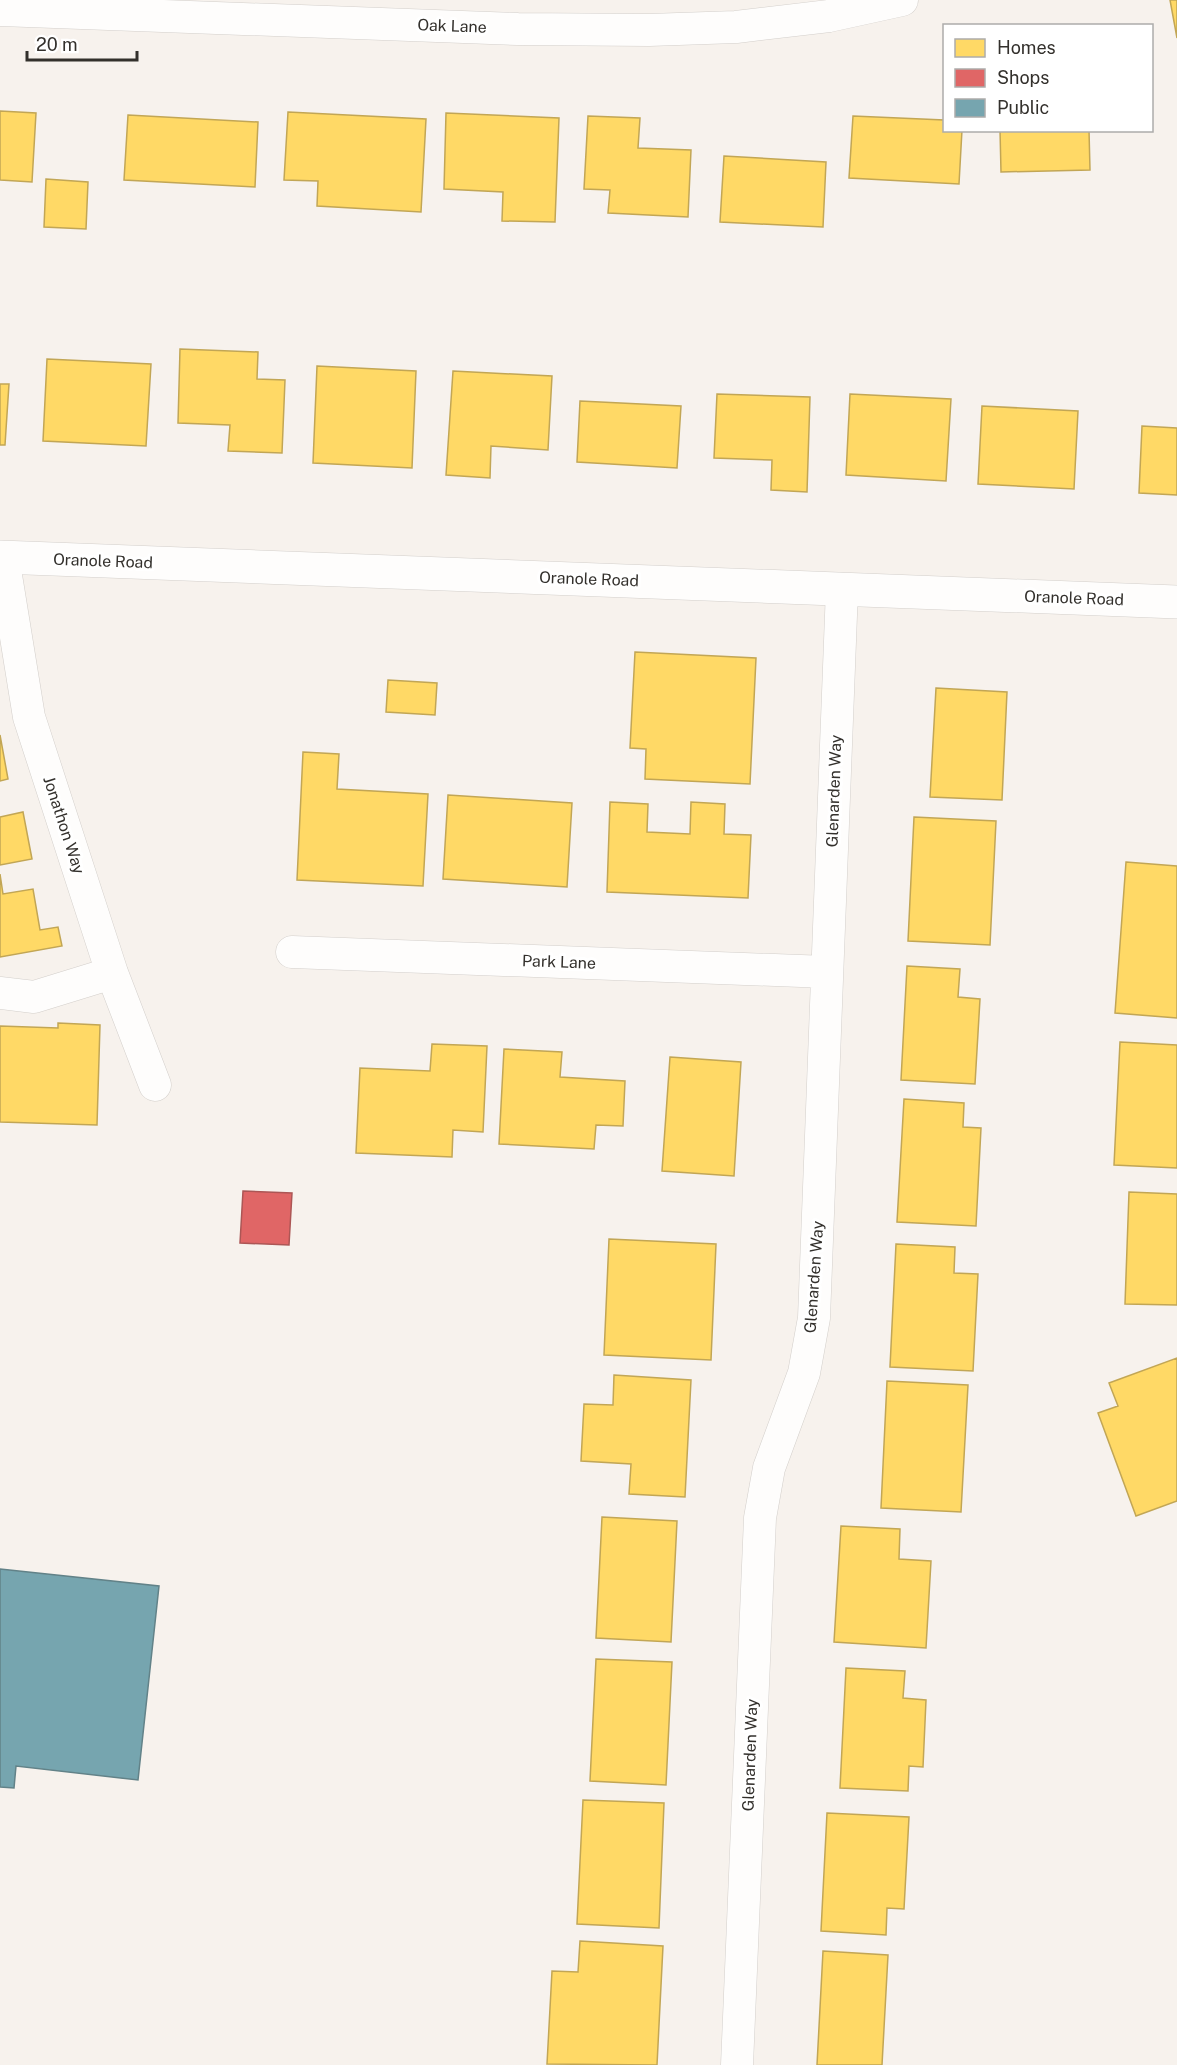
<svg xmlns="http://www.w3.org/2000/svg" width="1177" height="2065" font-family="'Public Sans',sans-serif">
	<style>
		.homes { fill: #ffd966; stroke: #c2a655; stroke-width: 1.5 }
		.shops { fill: #e06666; stroke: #ac5655; stroke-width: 1.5 }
		.public { fill: #76a5af; stroke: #628288; stroke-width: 1.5 }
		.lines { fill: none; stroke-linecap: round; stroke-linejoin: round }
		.street-casing { stroke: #d3cfcb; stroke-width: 33 }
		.secondary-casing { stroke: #d3cfcb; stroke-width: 34 }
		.street { stroke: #fefdfc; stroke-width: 32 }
		.secondary { stroke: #fefdfc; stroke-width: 33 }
		.labels { text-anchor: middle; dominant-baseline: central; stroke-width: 6; stroke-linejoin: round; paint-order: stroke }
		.street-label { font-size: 16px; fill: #33302c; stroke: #fff }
	</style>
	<rect width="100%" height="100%" fill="#f7f2ed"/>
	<path class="homes" d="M 1170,0 L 1177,0 L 1177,38 Z
		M 0,111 L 36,113 L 32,182 L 0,180 Z
		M 288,112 L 426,119 L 421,212 L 317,206 L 318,181 L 284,180 Z
		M 446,113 L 559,118 L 555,222 L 502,221 L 503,192 L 444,189 Z
		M 128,115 L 258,122 L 255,187 L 124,180 Z
		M 588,116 L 640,118 L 638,148 L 691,150 L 688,217 L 608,213 L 610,190 L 584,189 Z
		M 853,116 L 944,120 L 944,130 L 962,130 L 959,184 L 849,178 Z
		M 1000,130 L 1089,130 L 1090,170 L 1001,172 Z
		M 724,156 L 826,162 L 823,227 L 720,222 Z
		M 46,179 L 88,182 L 86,229 L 44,227 Z
		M 180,349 L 258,352 L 257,379 L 285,380 L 282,453 L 228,451 L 230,425 L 178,423 Z
		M 47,359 L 151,364 L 146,446 L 43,441 Z
		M 317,366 L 416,371 L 412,468 L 313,463 Z
		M 453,371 L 552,376 L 548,450 L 491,446 L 490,478 L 446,475 Z
		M 0,384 L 9,384 L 5,445 L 0,445 Z
		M 717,394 L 810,397 L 807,492 L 771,490 L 772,460 L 714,458 Z
		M 850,394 L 951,399 L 946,481 L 846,475 Z
		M 580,401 L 681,406 L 677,468 L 577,462 Z
		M 982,406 L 1078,411 L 1074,489 L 978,484 Z
		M 1142,426 L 1177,428 L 1177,495 L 1139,493 Z
		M 635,652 L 756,658 L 750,784 L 645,779 L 646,749 L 630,748 Z
		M 388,680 L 437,683 L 435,715 L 386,712 Z
		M 936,688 L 1007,692 L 1002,800 L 930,797 Z
		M 0,735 L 8,779 L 0,781 Z
		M 303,752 L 339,754 L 337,789 L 428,794 L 423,886 L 297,880 Z
		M 448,795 L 572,803 L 567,887 L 443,879 Z
		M 610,802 L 648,804 L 647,832 L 690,834 L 691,802 L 725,804 L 724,834 L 751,835 L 748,898 L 607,892 Z
		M 23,812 L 32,859 L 0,865 L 0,817 Z
		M 914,817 L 996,821 L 990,945 L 908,941 Z
		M 1126,862 L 1177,866 L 1177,1018 L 1115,1013 Z
		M 0,874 L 3,894 L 33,889 L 40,930 L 58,927 L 62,946 L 0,957 Z
		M 907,966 L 960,969 L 958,997 L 980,999 L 975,1084 L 901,1080 Z
		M 58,1023 L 100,1025 L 97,1125 L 0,1122 L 0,1026 L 58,1028 Z
		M 1120,1042 L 1177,1045 L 1177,1168 L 1114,1165 Z
		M 432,1044 L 487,1046 L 483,1132 L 453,1130 L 452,1157 L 356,1153 L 360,1068 L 430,1071 Z
		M 504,1049 L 562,1052 L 560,1077 L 625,1081 L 623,1126 L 596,1125 L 594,1149 L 499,1144 Z
		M 670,1057 L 741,1062 L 734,1176 L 662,1171 Z
		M 904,1099 L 964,1103 L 963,1127 L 981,1128 L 976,1226 L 897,1222 Z
		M 1129,1192 L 1177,1194 L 1177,1305 L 1125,1304 Z
		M 609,1239 L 716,1244 L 711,1360 L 604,1355 Z
		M 896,1244 L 955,1247 L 954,1273 L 978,1274 L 973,1371 L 890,1367 Z
		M 1177,1358 L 1177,1501 L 1136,1516 L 1098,1413 L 1118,1406 L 1109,1383 Z
		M 614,1375 L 691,1380 L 685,1497 L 629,1494 L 631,1464 L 581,1461 L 584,1404 L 613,1405 Z
		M 887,1381 L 968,1385 L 961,1512 L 881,1508 Z
		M 602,1517 L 677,1521 L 671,1642 L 596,1638 Z
		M 841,1526 L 900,1529 L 899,1559 L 931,1561 L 926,1648 L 834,1642 Z
		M 596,1659 L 672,1662 L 666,1785 L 590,1781 Z
		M 846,1668 L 905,1671 L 903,1698 L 926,1700 L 923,1767 L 909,1766 L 908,1791 L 840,1788 Z
		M 583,1800 L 664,1803 L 659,1928 L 577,1924 Z
		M 827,1813 L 909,1817 L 904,1909 L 887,1908 L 886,1935 L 821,1931 Z
		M 580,1941 L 663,1946 L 657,2065 L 547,2064 L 552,1971 L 578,1972 Z
		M 823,1951 L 888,1955 L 882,2065 L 817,2065 Z"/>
	<path class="shops" d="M 243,1191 L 292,1193 L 289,1245 L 240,1243 Z"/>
	<path class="public" d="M 0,1569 L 159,1586 L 138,1780 L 16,1766 L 14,1788 L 0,1787 Z"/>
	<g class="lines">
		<defs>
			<path id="street" d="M 0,10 L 518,29 L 649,30 L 736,27 L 829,16 L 902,0
				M 3,557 L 29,717 L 112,973 L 155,1085
				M 292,952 L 827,972
				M 0,993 L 34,997 L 112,973
				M 737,2065 L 760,1518 L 769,1468 L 804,1373 L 814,1318 L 842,589"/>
			<path id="secondary" d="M 0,557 L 1177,602"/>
		</defs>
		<use href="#street" class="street-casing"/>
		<use href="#secondary" class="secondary-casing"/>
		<use href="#street" class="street"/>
		<use href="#secondary" class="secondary"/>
	</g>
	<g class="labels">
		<g class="street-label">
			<text transform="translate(452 26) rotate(2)">Oak Lane</text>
			<text transform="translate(103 561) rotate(2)">Oranole Road</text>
			<text transform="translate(589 579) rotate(2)">Oranole Road</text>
			<text transform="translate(1074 598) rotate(2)">Oranole Road</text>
			<text transform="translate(834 791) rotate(-88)">Glenarden Way</text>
			<text transform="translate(64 825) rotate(72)">Jonathon Way</text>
			<text transform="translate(559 962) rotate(2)">Park Lane</text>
			<text transform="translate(814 1277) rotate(-86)">Glenarden Way</text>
			<text transform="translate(750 1755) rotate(-88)">Glenarden Way</text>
		</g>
	</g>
	<rect x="943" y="24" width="210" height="108" fill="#ffffff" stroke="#adacab" stroke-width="1.5"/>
	<rect x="955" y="39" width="30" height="18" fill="#ffd966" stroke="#adacab" stroke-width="1.5"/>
	<text x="997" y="54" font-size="18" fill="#33302c">Homes</text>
	<rect x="955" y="69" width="30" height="18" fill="#e06666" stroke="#adacab" stroke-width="1.5"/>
	<text x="997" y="84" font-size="18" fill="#33302c">Shops</text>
	<rect x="955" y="99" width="30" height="18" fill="#76a5af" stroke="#adacab" stroke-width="1.5"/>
	<text x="997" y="114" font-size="18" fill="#33302c">Public</text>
	<path d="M27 51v9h110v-9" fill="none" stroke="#33302c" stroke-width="3"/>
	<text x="36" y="51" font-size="18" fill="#33302c" stroke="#ffffff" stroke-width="4.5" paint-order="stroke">20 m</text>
</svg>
